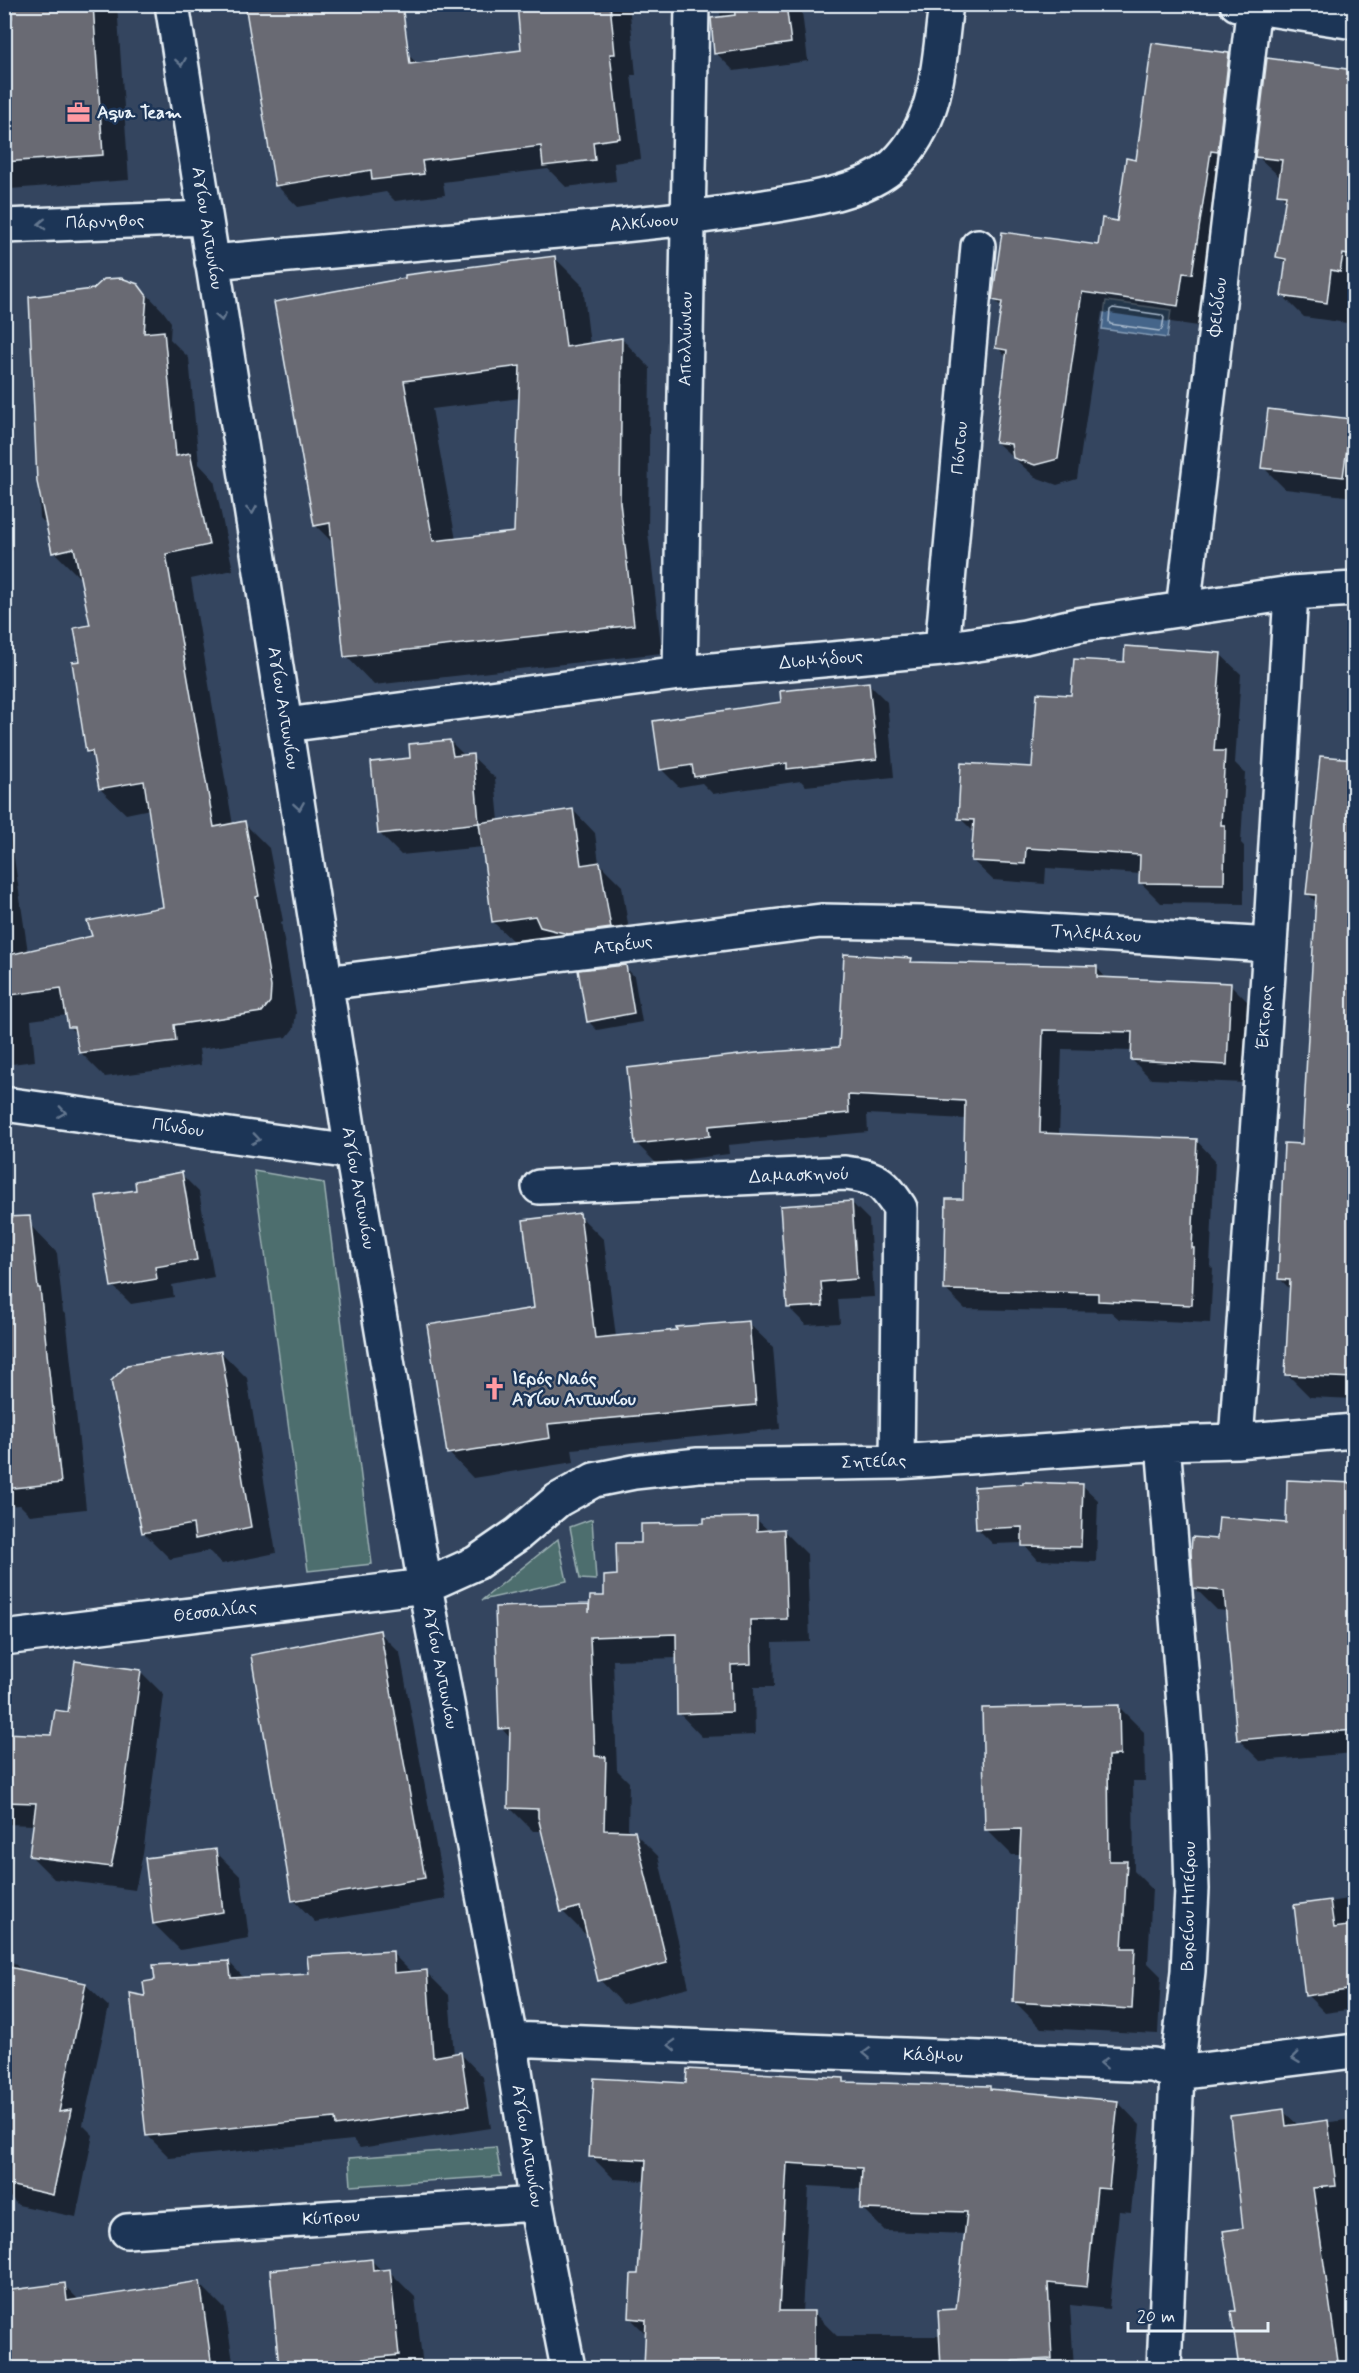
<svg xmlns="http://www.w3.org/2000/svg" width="1359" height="2373" font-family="Mynerve,sans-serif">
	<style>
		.green { fill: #4e6e6e; stroke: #9bb0b3; stroke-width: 1.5 }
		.water { fill: #45658a; stroke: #869db6; stroke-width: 1.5 }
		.shadow { fill: #0007; fill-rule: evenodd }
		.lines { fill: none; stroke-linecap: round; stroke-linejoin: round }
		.shore { stroke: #a7b9cc; stroke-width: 1.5 }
		.building { fill: #696b73; stroke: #e8f1f8; stroke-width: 1.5; fill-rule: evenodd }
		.minor-casing { stroke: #e8f1f8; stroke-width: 38 }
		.minor { stroke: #1d3557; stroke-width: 33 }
		.oneway { stroke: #64778f }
		.labels { text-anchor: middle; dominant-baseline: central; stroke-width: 5; stroke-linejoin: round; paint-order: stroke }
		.poi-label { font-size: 18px; font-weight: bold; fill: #e8f1f8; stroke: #1d3557; text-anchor: start }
		.street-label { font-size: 18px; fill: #e8f1f8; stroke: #1d3557 }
	</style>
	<rect width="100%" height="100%" fill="#34455f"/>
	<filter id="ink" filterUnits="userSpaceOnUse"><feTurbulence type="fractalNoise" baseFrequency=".0167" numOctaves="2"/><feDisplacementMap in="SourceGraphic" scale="12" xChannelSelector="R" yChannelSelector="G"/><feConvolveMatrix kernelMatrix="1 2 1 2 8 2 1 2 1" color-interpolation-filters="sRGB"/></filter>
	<g filter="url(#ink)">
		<path class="green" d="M 254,1171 L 324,1183 L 372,1564 L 308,1571 Z
			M 592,1519 L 596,1580 L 580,1579 L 570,1527 Z
			M 558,1539 L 567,1581 L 482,1600 Z
			M 496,2147 L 501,2176 L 351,2186 L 349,2158 Z"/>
		<path class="water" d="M 1106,301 L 1171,310 L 1167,338 L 1102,329 Z"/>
		<path class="shadow" d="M 4,4 L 117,4 L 129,180 L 10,189 L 4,184 Z
			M 518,4 L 629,4 L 636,75 L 631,75 L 641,159 L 614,163 L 616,181 L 566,187 L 548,169 L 443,182 L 445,195 L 395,201 L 386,192 L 298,207 L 276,185 L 408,55 L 418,64 L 523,51 Z
			M 719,4 L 801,4 L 808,61 L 734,71 L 716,53 L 721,18 Z
			M 1229,55 L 1249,75 L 1212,294 L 1203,293 L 1198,326 L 1102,312 L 1077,479 L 1057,485 L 1035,477 L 996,442 L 1007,358 L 997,347 L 1003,308 L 994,300 L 1100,247 L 1118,222 L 1137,161 Z
			M 1268,60 L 1354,72 L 1354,324 L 1304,317 L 1282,295 L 1287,265 L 1278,257 L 1286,200 L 1279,193 L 1281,178 L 1257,156 Z
			M 554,257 L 583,286 L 590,345 L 622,339 L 650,368 L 648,532 L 662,653 L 374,685 L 346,656 L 334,544 L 315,525 L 276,303 ZM 520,398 L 516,534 L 456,540 L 432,409 Z
			M 138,285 L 163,311 L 171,322 L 170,339 L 189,358 L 199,464 L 214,480 L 233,570 L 191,579 L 233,825 L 244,823 L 269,848 L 283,921 L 281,922 L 296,1013 L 294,1028 L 287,1037 L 199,1049 L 201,1065 L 105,1077 L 80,1052 L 77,1034 L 69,1027 L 67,1015 L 31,1020 L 35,1061 L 4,1065 L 4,790 L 28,952 L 94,938 L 165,908 L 150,809 L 126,814 L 100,789 L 95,759 L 87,751 L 82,662 L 92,627 L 82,576 L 79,577 L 54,552 L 48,526 L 40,518 L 30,298 Z
			M 1269,411 L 1354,421 L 1354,497 L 1285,489 L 1263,467 Z
			M 4,493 L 13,550 L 4,551 Z
			M 4,586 L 10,628 L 4,629 Z
			M 1220,654 L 1241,674 L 1235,763 L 1245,773 L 1241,843 L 1244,846 L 1244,904 L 1161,903 L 1141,883 L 1141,874 L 1046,868 L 1045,884 L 993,880 L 972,860 L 974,832 L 960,818 L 1033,768 L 1073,697 L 1125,663 Z
			M 869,684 L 887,702 L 894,777 L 806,786 L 801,781 L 713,794 L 702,783 L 679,787 L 661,769 L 783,704 Z
			M 450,741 L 465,756 L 472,756 L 495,778 L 499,821 L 573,810 L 595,833 L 599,863 L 622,886 L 632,950 L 516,944 L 493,922 L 483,847 L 401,855 L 379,833 L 412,759 Z
			M 1321,757 L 1354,761 L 1354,1399 L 1310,1397 L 1287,1374 L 1291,1290 L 1280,1279 L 1285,1145 L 1303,1146 L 1317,903 L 1307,893 Z
			M 911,960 L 914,963 L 1097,968 L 1107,979 L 1230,984 L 1250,1004 L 1245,1083 L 1151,1079 L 1132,1060 L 1132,1051 L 1062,1049 L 1059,1135 L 1196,1140 L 1215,1160 L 1210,1266 L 1213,1269 L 1210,1323 L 1119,1319 L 1111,1312 L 965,1309 L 946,1290 L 965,1201 L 966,1119 L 867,1114 L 868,1132 L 728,1145 L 729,1154 L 656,1163 L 637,1144 L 840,1049 Z
			M 625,967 L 634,976 L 642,1022 L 597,1030 L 588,1021 Z
			M 181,1174 L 199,1192 L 214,1277 L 172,1285 L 174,1297 L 131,1304 L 113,1286 L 138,1191 Z
			M 851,1202 L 869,1220 L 874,1297 L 838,1299 L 840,1323 L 806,1325 L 788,1307 Z
			M 579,1215 L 604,1240 L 616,1337 L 748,1323 L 773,1347 L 780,1429 L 572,1449 L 574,1462 L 473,1478 L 449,1453 L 535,1309 Z
			M 31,1226 L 57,1253 L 63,1312 L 66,1315 L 86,1509 L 30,1515 L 20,1505 L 4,1506 L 4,1229 Z
			M 221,1352 L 247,1378 L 276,1553 L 222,1564 L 209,1551 L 170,1559 L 144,1533 Z
			M 1344,1484 L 1354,1495 L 1354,1753 L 1260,1761 L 1238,1739 L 1228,1611 L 1217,1610 L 1195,1588 L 1218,1541 L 1287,1525 Z
			M 1082,1485 L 1098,1500 L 1096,1562 L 1038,1560 L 1023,1543 L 993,1544 L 978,1529 Z
			M 756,1519 L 769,1531 L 784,1531 L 807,1554 L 810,1642 L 773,1643 L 774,1687 L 754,1687 L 755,1735 L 702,1737 L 679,1713 L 678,1658 L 613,1660 L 617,1770 L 629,1782 L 628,1832 L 634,1832 L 658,1856 L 689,1987 L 623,2004 L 600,1980 L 588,1934 L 586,1935 L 562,1911 L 543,1831 L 533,1831 L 510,1808 L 511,1739 L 501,1728 L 588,1606 L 591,1608 L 606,1598 L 618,1576 L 643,1544 L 705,1524 Z
			M 379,1632 L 400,1653 L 446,1899 L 315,1922 L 294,1900 Z
			M 140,1671 L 164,1695 L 143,1854 L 135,1890 L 54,1879 L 30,1855 L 34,1825 L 4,1824 L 4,1735 L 53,1737 L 69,1714 Z
			M 1118,1706 L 1144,1732 L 1145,1781 L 1133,1781 L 1134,1871 L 1152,1889 L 1148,1963 L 1161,1976 L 1158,2034 L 1041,2028 L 1015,2002 L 1021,1855 L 1012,1855 L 986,1829 Z
			M 215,1851 L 241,1877 L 249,1938 L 180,1950 L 154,1924 Z
			M 1354,1898 L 1354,2009 L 1325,2013 L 1307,1995 L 1296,1907 Z
			M 392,1953 L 412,1973 L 426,1972 L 449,1995 L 454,2055 L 461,2054 L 483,2077 L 491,2128 L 360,2148 L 353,2140 L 170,2158 L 147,2135 L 146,1998 L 229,1962 L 245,1979 L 310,1976 Z
			M 4,1960 L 13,1962 L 22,1971 L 86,1985 L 109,2007 L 83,2125 L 93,2135 L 76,2217 L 18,2205 L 4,2191 Z
			M 843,2080 L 847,2083 L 989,2087 L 992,2090 L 1118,2102 L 1140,2125 L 1131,2212 L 1119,2211 L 1109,2309 L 1070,2305 L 1074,2368 L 645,2368 L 647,2335 L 630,2318 L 640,2276 L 646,2181 L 614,2179 L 591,2156 L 688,2085 ZM 809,2186 L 862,2189 L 862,2208 L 885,2231 L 966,2234 L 958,2311 L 941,2336 L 837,2336 L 814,2313 L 802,2313 Z
			M 1283,2111 L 1299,2126 L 1354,2119 L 1354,2368 L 1241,2368 L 1232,2313 L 1237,2312 L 1245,2229 Z
			M 371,2260 L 383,2272 L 389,2271 L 415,2297 L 423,2368 L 282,2368 L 280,2367 Z
			M 199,2283 L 225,2309 L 234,2368 L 13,2368 L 4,2292 L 64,2285 L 80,2301 Z"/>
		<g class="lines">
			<path class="shore" d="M 1113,308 L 1162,315 L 1164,318 L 1162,329 L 1159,331 L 1110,324 L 1109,321 L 1110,310 Z"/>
		</g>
		<path class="building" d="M 11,4 L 93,4 L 103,155 L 4,162 L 4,18 L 12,18 Z
			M 245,4 L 402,4 L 410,64 L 521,50 L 517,4 L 610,4 L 615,54 L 610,54 L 620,138 L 593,142 L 595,160 L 543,166 L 541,146 L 422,161 L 424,174 L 372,180 L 371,170 L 275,186 Z
			M 734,4 L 786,4 L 791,43 L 714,54 L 711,18 L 735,15 Z
			M 1152,43 L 1229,53 L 1218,152 L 1211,151 L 1192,274 L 1183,273 L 1178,306 L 1082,292 L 1058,459 L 1035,465 L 1013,458 L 1011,444 L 995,442 L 1007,350 L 995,348 L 1002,302 L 992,300 L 1002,232 L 1098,245 L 1102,218 L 1117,221 L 1126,158 L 1136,160 Z
			M 1267,58 L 1354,70 L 1354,256 L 1343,254 L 1340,272 L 1331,270 L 1327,303 L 1281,296 L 1286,259 L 1276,257 L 1286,195 L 1277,194 L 1282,160 L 1255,157 Z
			M 555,256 L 566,347 L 622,338 L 620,502 L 634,625 L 344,657 L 330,523 L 314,526 L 274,302 L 405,278 L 405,275 ZM 520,366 L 514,532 L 433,541 L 404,381 Z
			M 121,278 L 138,284 L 147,296 L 144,333 L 164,331 L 176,456 L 190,453 L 209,545 L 166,554 L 214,827 L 245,821 L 259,896 L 256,897 L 271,987 L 270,1002 L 262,1012 L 174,1025 L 176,1041 L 79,1053 L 74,1027 L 68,1027 L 61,988 L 4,996 L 4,956 L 92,936 L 87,921 L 163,907 L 144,781 L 99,789 L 92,751 L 86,752 L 72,662 L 80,661 L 74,628 L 90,625 L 74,548 L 52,553 L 37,482 L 29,297 L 93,289 L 104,279 Z
			M 1268,409 L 1351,419 L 1343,477 L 1261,468 Z
			M 1125,646 L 1221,653 L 1214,751 L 1225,751 L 1221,825 L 1225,825 L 1224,884 L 1139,883 L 1140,855 L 1026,848 L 1025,864 L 971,861 L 974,820 L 958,819 L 961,763 L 1032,767 L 1037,693 L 1071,695 L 1074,659 L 1124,662 Z
			M 869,682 L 877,759 L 787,769 L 787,763 L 694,777 L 692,765 L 660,770 L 653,721 L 781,702 L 780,691 Z
			M 450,740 L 453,756 L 473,754 L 479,823 L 573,809 L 581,865 L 600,862 L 611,928 L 568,934 L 540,927 L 535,916 L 492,922 L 479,823 L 378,834 L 371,762 L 410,758 L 409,744 Z
			M 1320,756 L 1354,759 L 1354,1378 L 1285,1375 L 1290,1280 L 1278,1279 L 1284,1143 L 1302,1144 L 1316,895 L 1306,894 Z
			M 844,954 L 912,958 L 911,962 L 1097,966 L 1097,977 L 1231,983 L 1227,1065 L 1131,1060 L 1132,1032 L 1043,1030 L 1040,1133 L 1197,1139 L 1192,1248 L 1194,1248 L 1192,1305 L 1098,1301 L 1098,1293 L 944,1290 L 946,1199 L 963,1199 L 965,1101 L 848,1095 L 849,1113 L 709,1126 L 710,1136 L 635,1144 L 627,1068 L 756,1053 L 839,1047 Z
			M 626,965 L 634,1013 L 587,1022 L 578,970 Z
			M 182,1172 L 197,1260 L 155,1267 L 157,1279 L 111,1287 L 96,1196 L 136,1190 L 135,1181 Z
			M 852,1201 L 857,1279 L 821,1282 L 823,1306 L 787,1308 L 780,1206 Z
			M 580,1213 L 595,1338 L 677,1330 L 676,1327 L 749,1321 L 756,1405 L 548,1424 L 550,1438 L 447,1454 L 427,1325 L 534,1308 L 523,1220 Z
			M 30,1216 L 38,1288 L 40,1288 L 61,1483 L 4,1489 L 4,1217 Z
			M 221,1351 L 251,1527 L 195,1539 L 193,1524 L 142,1533 L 111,1381 L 127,1365 Z
			M 1287,1480 L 1354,1483 L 1354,1730 L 1237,1740 L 1224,1591 L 1193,1588 L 1191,1552 L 1192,1537 L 1217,1539 L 1219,1517 L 1286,1523 Z
			M 1023,1482 L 1083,1484 L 1081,1547 L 1022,1546 L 1022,1527 L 976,1529 L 974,1487 L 1023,1484 Z
			M 757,1517 L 757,1531 L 784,1529 L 787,1619 L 750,1620 L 751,1664 L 731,1665 L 732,1712 L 677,1714 L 676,1634 L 590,1637 L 595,1756 L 606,1757 L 604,1830 L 635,1831 L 667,1963 L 598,1981 L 580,1907 L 561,1912 L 538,1817 L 538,1809 L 508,1808 L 510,1728 L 499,1729 L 495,1607 L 589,1604 L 589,1612 L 590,1596 L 604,1596 L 604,1576 L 617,1575 L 616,1543 L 641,1543 L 641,1524 L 704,1523 L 704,1518 Z
			M 380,1630 L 425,1878 L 292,1901 L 251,1655 Z
			M 75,1661 L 141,1670 L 119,1830 L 111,1867 L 29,1856 L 36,1803 L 4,1802 L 4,1733 L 51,1735 L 55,1710 L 68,1712 Z
			M 1119,1705 L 1120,1755 L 1108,1756 L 1109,1861 L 1127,1861 L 1122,1948 L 1135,1948 L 1132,2009 L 1013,2002 L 1021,1829 L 985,1830 L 982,1708 Z
			M 216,1849 L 223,1912 L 153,1924 L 145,1858 Z
			M 1330,1900 L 1334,1928 L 1354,1925 L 1354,1989 L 1305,1996 L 1294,1905 Z
			M 393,1951 L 394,1973 L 427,1970 L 433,2057 L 461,2052 L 469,2106 L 336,2126 L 335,2118 L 146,2136 L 130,1993 L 145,1996 L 143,1982 L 155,1980 L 153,1965 L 229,1961 L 231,1978 L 309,1974 L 307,1956 Z
			M 4,1966 L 86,1983 L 59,2112 L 71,2110 L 53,2195 L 4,2184 Z
			M 687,2069 L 844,2078 L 844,2082 L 990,2086 L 990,2089 L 1118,2101 L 1109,2189 L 1097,2188 L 1087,2287 L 1048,2283 L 1052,2359 L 1013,2361 L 1013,2368 L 941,2368 L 938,2310 L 956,2309 L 967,2212 L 860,2209 L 862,2168 L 787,2163 L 779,2311 L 814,2311 L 814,2368 L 644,2368 L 646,2320 L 629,2318 L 631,2274 L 638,2274 L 646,2160 L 589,2157 L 594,2078 L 686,2083 Z
			M 1284,2109 L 1286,2126 L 1328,2120 L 1336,2186 L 1313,2188 L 1339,2368 L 1239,2368 L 1231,2311 L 1236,2311 L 1223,2231 L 1243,2228 L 1230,2116 Z
			M 372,2259 L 373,2271 L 390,2269 L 399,2355 L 279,2368 L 270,2270 Z
			M 200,2281 L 212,2368 L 12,2368 L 4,2291 L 65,2283 L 67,2301 Z"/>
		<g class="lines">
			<defs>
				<path id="minor" d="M 172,4 L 352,1152 L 425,1586 L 510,2039 L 536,2204 L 568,2368
					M 1237,4 L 1354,22
					M 4,226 L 205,218
					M 212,262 C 307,254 402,245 497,236 C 584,229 671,222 758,208 C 799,201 864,194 895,164 C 940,120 938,63 946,4
					M 1183,610 L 1254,4
					M 942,649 L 978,246
					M 680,673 L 692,4
					M 286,725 L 680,673 L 942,649 L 1025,637 L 1077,625 L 1291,593 L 1354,589
					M 325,983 L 821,921 L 921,923 L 1270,945
					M 4,1104 L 352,1152
					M 539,1187 L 845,1173 C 877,1177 882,1181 900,1208 L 897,1462
					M 1236,1441 L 1270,945 L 1291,593
					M 1163,1443 L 1188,1755 L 1192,1889 L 1188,1971 L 1177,2073 L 1164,2368
					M 4,1638 L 425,1586 L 476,1563 L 518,1534 L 558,1500 L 594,1480 L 634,1472 L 698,1465 L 897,1462 L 1163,1443 L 1236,1441 L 1354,1431
					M 510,2039 L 1153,2065 L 1177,2073 L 1354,2051
					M 127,2231 L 536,2204"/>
			</defs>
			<use href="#minor" class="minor-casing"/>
			<use href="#minor" class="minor"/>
		</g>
		<defs><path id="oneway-chevron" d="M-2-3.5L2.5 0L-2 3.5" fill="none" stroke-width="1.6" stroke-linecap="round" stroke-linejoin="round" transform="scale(1.5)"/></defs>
		<g class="oneway">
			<use href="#oneway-chevron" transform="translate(181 62) rotate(81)"/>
			<use href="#oneway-chevron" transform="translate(42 224) rotate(178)"/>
			<use href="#oneway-chevron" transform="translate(221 317) rotate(81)"/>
			<use href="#oneway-chevron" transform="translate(252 510) rotate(81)"/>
			<use href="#oneway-chevron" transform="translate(299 806) rotate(81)"/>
			<use href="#oneway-chevron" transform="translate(62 1112) rotate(8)"/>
			<use href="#oneway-chevron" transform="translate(256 1139) rotate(8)"/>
			<use href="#oneway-chevron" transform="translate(672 2045) rotate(-178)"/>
			<use href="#oneway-chevron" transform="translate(867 2053) rotate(-178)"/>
			<use href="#oneway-chevron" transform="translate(1296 2058) rotate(173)"/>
			<use href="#oneway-chevron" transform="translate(1104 2063) rotate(-178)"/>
		</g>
	</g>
	<defs>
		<symbol id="office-bare" viewBox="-9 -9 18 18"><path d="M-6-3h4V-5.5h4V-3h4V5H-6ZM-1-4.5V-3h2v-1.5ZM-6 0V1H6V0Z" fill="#ff9aa2" stroke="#1d3557" stroke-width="2.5" paint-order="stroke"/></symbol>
		<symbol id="church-bare" viewBox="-9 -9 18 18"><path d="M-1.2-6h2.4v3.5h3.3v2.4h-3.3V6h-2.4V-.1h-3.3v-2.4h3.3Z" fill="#ff9aa2" stroke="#1d3557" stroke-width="2.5" paint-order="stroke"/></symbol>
	</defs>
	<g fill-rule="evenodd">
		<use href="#office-bare" x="62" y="96" width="33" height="33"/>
		<use href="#church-bare" x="478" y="1372" width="33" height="33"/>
	</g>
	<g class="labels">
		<g class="poi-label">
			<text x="97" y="113">Aqua Team</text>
			<text x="512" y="1379">Ιερός Ναός<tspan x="512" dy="21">Αγίου Αντωνίου</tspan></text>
		</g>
		<g class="street-label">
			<text transform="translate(105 222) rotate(-2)">Πάρνηθος</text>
			<text transform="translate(644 223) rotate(-5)">Αλκίνοου</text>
			<text transform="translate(207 228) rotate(81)">Αγίου Αντωνίου</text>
			<text transform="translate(1218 307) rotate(-83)">Φειδίου</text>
			<text transform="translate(686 339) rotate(-89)">Απολλώνιου</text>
			<text transform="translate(960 448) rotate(-85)">Πόντου</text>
			<text transform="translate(821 660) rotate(-5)">Διομήδους</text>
			<text transform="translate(283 708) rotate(81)">Αγίου Αντωνίου</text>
			<text transform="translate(1096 934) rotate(4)">Τηλεμάχου</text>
			<text transform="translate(623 945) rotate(-7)">Ατρέως</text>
			<text transform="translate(1265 1017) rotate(-86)">Έκτορος</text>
			<text transform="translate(178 1128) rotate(8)">Πίνδου</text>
			<text transform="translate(799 1176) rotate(-2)">Δαμασκηνού</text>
			<text transform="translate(358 1188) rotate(80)">Αγίου Αντωνίου</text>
			<text transform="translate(874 1462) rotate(-2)">Σητείας</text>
			<text transform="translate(215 1612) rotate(-7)">Θεσσαλίας</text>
			<text transform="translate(440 1668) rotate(79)">Αγίου Αντωνίου</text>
			<text transform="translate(1189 1906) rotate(-89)">Βορείου Ηπείρου</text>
			<text transform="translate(933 2056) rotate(2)">Κάδμου</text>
			<text transform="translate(527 2146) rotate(81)">Αγίου Αντωνίου</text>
			<text transform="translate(331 2218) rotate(-4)">Κύπρου</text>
		</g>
	</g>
	<rect width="1359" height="2373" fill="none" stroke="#1d3557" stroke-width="24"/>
	<rect x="12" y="12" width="1335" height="2349" fill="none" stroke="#e8f1f8" stroke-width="2" filter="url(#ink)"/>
	<path d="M1128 2322v9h140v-9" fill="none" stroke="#e8f1f8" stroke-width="3"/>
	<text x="1137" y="2322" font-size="18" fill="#e8f1f8" stroke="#1d3557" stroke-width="4.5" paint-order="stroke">20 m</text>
</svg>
